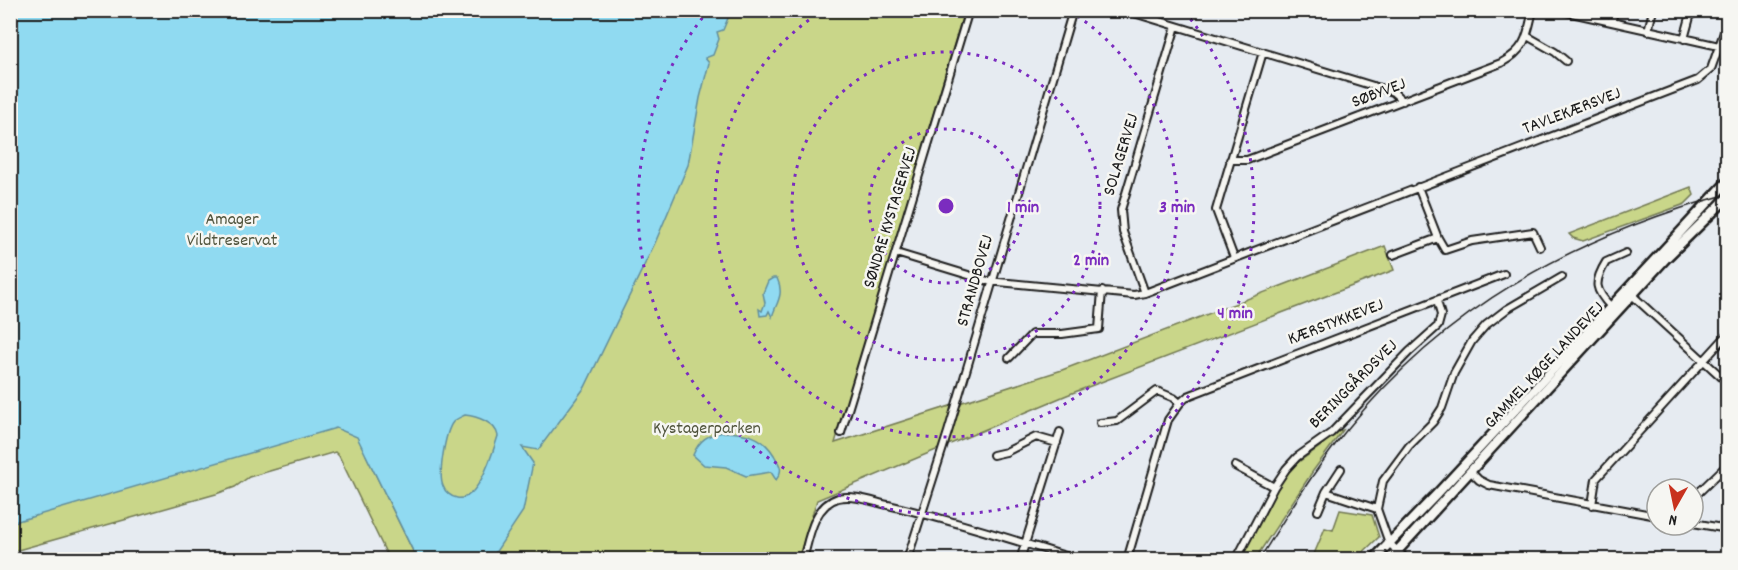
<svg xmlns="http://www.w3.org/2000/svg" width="1738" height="570" font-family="Dekko,sans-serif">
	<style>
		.green { fill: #c9d689; stroke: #727952; stroke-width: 1.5 }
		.water { fill: #90daf1; stroke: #628e9c; stroke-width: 1.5; fill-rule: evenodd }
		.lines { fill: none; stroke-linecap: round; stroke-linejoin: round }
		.street-casing { stroke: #1c1c1c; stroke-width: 10 }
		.secondary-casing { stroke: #1c1c1c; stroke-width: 13 }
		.street { stroke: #f6f6f2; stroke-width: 6 }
		.secondary { stroke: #f6f6f2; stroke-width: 8 }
		.tram { stroke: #1c1c1c; stroke-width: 1.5 }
		.ring { fill: none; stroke: #7b2cbf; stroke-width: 3; stroke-dasharray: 3 6 }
		.labels { text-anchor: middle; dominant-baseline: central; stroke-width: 5; stroke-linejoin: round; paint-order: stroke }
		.street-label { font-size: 18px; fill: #1c1c1c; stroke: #f6f6f2 }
		.park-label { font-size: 18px; fill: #50543d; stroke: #f6f6f2 }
		.centre { fill: #7b2cbf; stroke: #f6f6f2; stroke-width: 3 }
		.ring-label { font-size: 18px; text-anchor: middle; font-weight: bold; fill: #7b2cbf; stroke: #f6f6f2; stroke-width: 5; stroke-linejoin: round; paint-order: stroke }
	</style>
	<rect width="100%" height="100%" fill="#e6ebf1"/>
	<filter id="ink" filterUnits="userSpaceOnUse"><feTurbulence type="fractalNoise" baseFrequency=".0167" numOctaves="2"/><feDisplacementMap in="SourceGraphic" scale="12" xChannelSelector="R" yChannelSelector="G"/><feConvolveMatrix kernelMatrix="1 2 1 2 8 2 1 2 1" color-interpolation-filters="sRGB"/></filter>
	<g filter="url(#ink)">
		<path class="green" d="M 10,11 L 964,11 L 835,443 L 1062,370 L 1385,246 L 1394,270 L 1067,395 L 817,500 L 798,559 L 424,559 L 366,455 L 414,553 L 419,559 L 389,559 L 339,456 L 335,452 L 249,477 L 235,487 L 216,494 L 11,552 Z
			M 1691,187 L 1694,195 L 1685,204 L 1583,241 L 1573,238 L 1569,234 Z
			M 1343,430 L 1313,471 L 1255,559 L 1240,560 L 1279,485 L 1293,466 L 1321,446 L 1334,433 Z
			M 1340,510 L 1372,515 L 1379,537 L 1356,559 L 1312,559 L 1325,528 L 1333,530 Z"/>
		<path class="water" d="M 11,10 L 731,11 L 723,30 L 717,32 L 719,39 L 713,55 L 705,58 L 709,63 L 700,98 L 688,165 L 655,243 L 585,387 L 538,450 L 522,447 L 533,463 L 523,511 L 491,559 L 417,559 L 357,437 L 336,428 L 11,523 ZM 465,415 C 477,416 496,423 498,436 C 493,451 479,502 457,498 C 451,497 445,492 443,486 C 438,475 445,432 453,422 C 456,419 461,417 465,415 Z
			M 773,278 L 777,278 C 785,295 776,303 772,317 L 769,311 L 767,315 L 760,316 L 759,309 L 762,311 L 765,303 L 763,293 L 768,281 Z
			M 724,432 C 746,433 762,435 774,455 C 780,466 784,469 776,480 L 771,472 L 746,476 L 726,467 L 704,465 L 693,455 C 699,440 708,434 724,432 Z"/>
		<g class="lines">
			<defs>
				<path id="street" d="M 1124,10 L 1393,92 L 1403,101
					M 1558,10 L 1728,48
					M 1611,22 L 1615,10
					M 1648,31 L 1653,10
					M 1527,36 L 1555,52 L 1566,61
					M 1684,39 L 1692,10
					M 1230,160 L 1247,160 L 1501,63 C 1526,50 1527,36 1533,10
					M 1438,238 L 1445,250 L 1472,241 L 1533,232 L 1540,247
					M 896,253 L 988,281 L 1134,295 L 1145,293 L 1698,80 L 1711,69 L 1728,21
					M 1393,255 L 1438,238 L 1418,187
					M 1234,258 L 1216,210 L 1263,52
					M 1145,293 L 1123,232 L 1121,210 L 1176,26
					M 1632,295 L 1728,383
					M 1611,307 C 1595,290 1593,283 1606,262 L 1626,253
					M 1009,358 L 1032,334 L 1062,334 L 1099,329 L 1102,291
					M 1100,423 L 1117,421 L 1157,391 L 1174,398 L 1180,403
					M 841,433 L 969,10
					M 993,455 L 1006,452 L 1036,437 L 1057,443
					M 1235,466 L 1274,487
					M 1470,471 L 1479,480 L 1489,485 L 1657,516
					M 1326,492 L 1377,509 L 1389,543 L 1407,560
					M 1693,498 L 1728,464
					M 1592,505 L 1596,479 L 1728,334
					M 1377,509 L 1383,481 L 1409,446 L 1433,422 L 1442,408 L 1454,373 L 1472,341 L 1486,325 L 1507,309 L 1562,277
					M 1318,511 L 1326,492 L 1341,469
					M 1693,523 L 1728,529
					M 803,560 C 809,538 813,506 838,498 C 853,494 874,502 888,505 C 953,520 1016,541 1079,560
					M 907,560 L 948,432 L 1073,10
					M 1020,560 L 1060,432
					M 1127,560 L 1168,420 L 1180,403 L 1188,396 L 1504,274
					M 1236,560 L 1274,487 L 1286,469 L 1297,457 L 1331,433 L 1409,352 L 1438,326 L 1441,315 L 1437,301"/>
				<path id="secondary" d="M 1373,560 L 1436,495 L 1728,181
					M 1389,560 L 1666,258 L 1728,197"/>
			</defs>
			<use href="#street" class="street-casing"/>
			<use href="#secondary" class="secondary-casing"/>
			<use href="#street" class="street"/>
			<use href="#secondary" class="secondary"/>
			<path class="tram" d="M 1259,560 C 1286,516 1313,472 1345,432 C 1447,306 1574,237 1728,194"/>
		</g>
	</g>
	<g class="ring">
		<circle cx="946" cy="206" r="77"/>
		<circle cx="946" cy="206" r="154"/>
		<path d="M1070 11A231 231 0 1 1 822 11"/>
		<path d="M1185 12A308 308 0 1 1 707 12"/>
	</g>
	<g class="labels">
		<g class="street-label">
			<text transform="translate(1379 94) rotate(-21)">SØBYVEJ</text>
			<text transform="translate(1572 112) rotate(-21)">TAVLEKÆRSVEJ</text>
			<text transform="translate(1122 155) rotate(-73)">SOLAGERVEJ</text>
			<text transform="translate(891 218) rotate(-73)">SØNDRE KYSTAGERVEJ</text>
			<text transform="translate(976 281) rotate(-74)">STRANDBOVEJ</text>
			<text transform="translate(1336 323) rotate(-21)">KÆRSTYKKEVEJ</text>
			<text transform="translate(1545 366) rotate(-47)">GAMMEL KØGE LANDEVEJ</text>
			<text transform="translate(1354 385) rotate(-45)">BERINGGÅRDSVEJ</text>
		</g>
		<g class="park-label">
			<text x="232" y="220">Amager<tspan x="232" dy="21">Vildtreservat</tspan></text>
			<text x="707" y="429">Kystagerparken</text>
		</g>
	</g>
	<circle cx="946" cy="206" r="9" class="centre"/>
	<g class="ring-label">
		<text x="1023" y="212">1 min</text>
		<text x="1177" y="212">3 min</text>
		<text x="1091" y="265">2 min</text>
		<text x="1235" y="318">4 min</text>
	</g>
	<rect width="1738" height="570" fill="none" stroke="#f6f6f2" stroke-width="36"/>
	<rect x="18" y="18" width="1702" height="534" fill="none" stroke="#1c1c1c" stroke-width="2" filter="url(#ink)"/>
	<g transform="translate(1675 507) rotate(189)"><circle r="28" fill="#f6f6f2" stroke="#9f9f9c" stroke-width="1.5"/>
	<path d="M0-4.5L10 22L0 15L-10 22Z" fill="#c8321e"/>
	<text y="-9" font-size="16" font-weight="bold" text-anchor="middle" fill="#1c1c1c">N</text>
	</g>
</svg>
